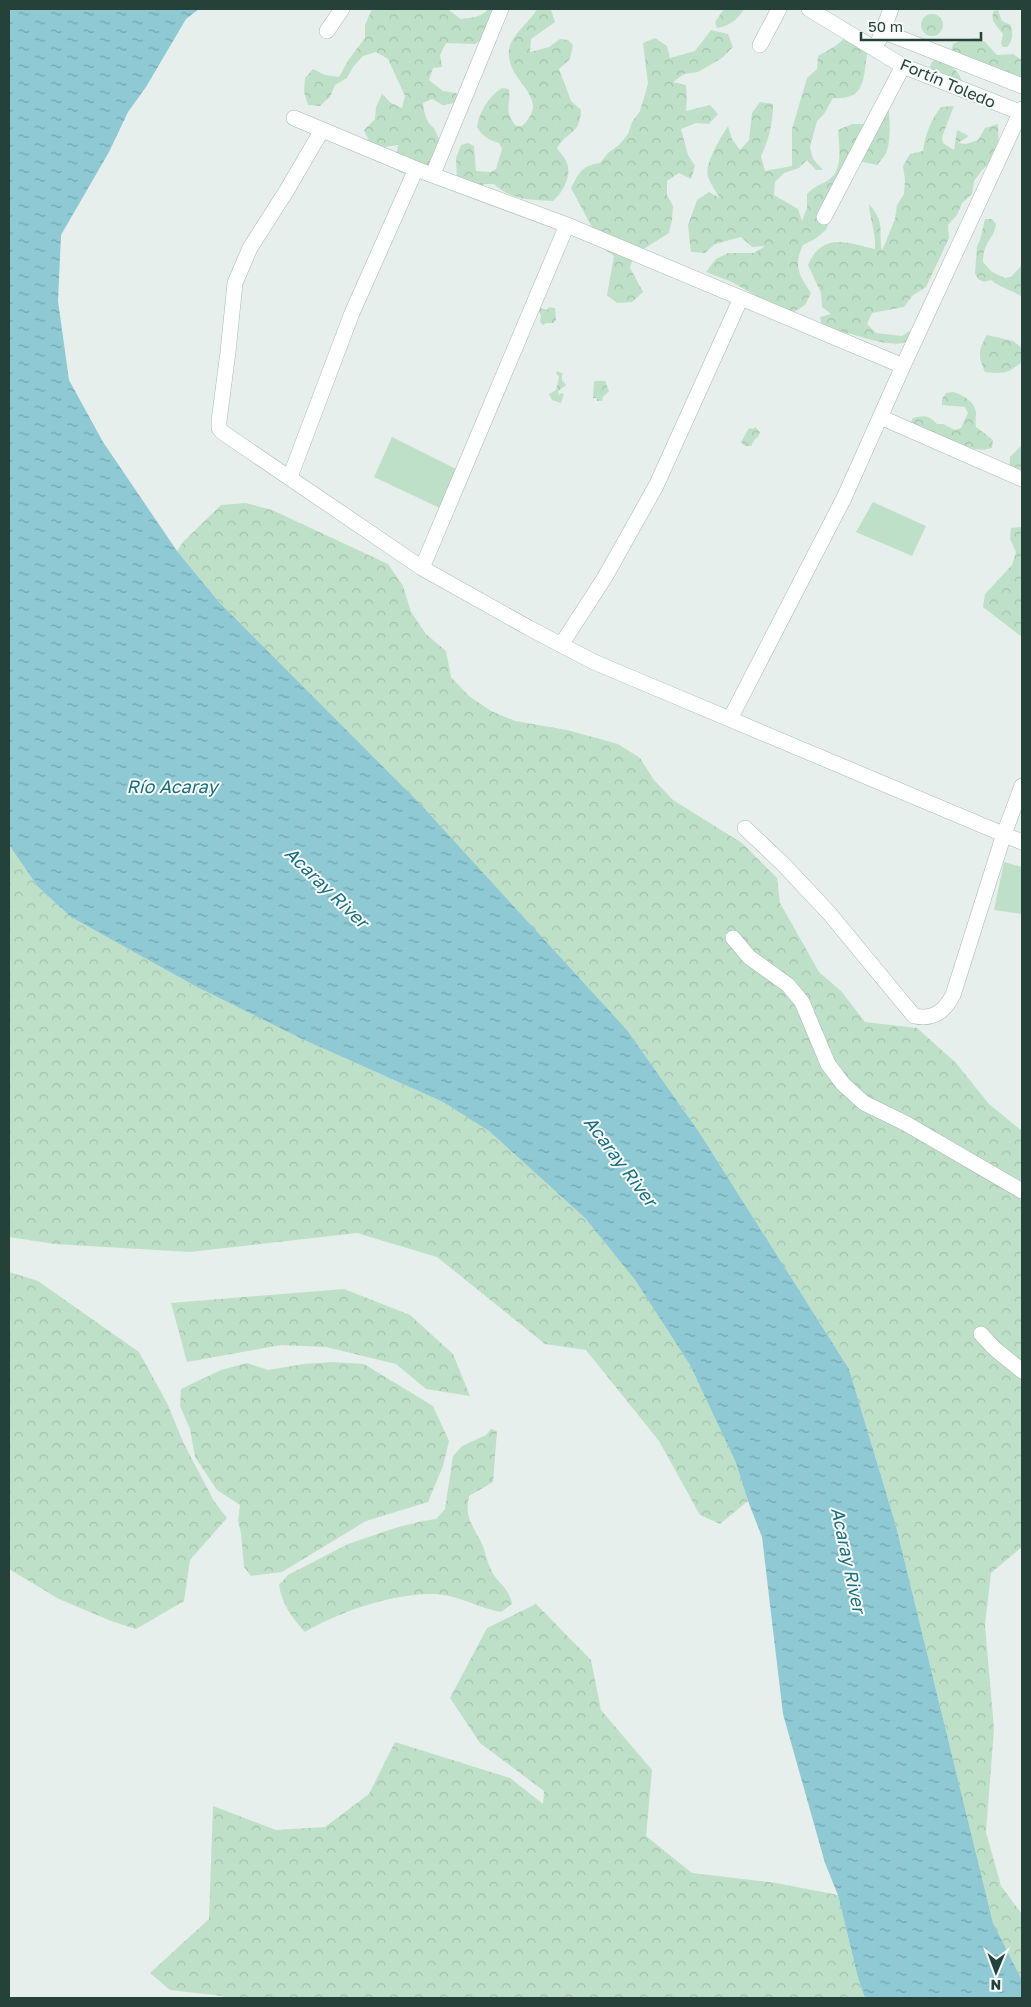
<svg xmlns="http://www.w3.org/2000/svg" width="1031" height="2007" font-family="'Golos Text',sans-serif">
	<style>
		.forest { fill: url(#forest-crowns) }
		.park { fill: #bfe0c8 }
		.water { fill: url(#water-ripples) }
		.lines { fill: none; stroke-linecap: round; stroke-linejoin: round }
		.minor-casing { stroke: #a8b8b2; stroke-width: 16 }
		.minor { stroke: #fff; stroke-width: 15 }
		.labels { text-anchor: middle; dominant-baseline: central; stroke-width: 4; stroke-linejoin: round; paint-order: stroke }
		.street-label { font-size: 16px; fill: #24423a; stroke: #f7fbf9 }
		.water-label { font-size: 18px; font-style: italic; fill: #1c6f80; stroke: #f7fbf9 }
	</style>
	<defs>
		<pattern id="forest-crowns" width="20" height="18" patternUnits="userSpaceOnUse" patternTransform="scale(1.25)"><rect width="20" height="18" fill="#bfe0c8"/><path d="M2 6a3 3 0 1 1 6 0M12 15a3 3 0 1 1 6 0" fill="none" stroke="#a4c1ad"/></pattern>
		<pattern id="water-ripples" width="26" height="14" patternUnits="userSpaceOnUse" patternTransform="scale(1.25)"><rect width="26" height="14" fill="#8ec9d4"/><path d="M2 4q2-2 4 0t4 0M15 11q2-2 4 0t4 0" fill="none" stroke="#74a5ad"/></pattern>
	</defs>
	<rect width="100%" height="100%" fill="#e6efeb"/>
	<path class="forest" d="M 372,9 L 450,9 L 450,11 L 461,19 C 470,18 482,17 488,9 L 501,9 L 487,35 L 475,44 L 446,43 L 440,55 L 442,67 L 433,68 L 429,80 L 443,91 L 456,93 L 463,102 L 443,105 L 432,99 L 423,103 C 424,112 426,123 434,128 L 440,141 L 436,166 L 413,176 L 399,172 L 396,159 L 398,145 L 385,147 L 370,143 L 364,130 L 375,119 L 376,107 L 382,94 L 391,103 L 402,108 L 405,96 L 388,59 L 376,52 L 363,56 L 353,67 L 347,78 L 335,85 L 330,97 L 320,106 L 308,105 L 304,92 L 305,78 L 313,69 L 325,75 L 339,77 L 349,59 L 365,38 L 365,25 Z
		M 537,9 L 551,10 L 555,22 L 531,39 L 530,52 L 549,47 L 560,39 L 568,40 L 573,45 L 570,59 L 559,69 L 571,101 L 581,110 C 580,135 568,130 557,148 C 560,153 564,156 566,161 C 573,175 563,192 553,201 C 532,200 510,200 494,184 L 484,184 L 472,192 L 457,181 L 456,158 L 461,145 L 468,143 L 474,146 L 476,171 L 490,172 L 496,169 L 502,149 L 499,143 C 489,140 482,136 477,127 C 479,112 489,96 502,88 L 509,89 C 511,106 503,110 516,126 L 522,126 C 554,96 505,83 509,50 C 510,36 530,22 537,9 Z
		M 724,9 L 744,9 C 739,19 727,27 717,28 L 715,22 Z
		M 998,10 L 1002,21 L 1011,25 C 1013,33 1013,41 1007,47 L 1003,47 L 1001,44 L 1003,34 C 997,26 989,20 994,11 Z
		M921 25a11 11 0 1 1 22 0a11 11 0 1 1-22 0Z
		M 711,30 L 728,34 L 733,47 L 722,58 L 698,72 L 684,74 L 673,82 L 686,85 L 687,98 L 686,111 L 710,105 L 718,114 L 709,124 L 696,123 L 681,129 L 688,155 L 695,166 L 691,179 L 679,173 L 667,181 L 667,195 L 673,206 L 672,220 L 669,233 L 634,255 L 630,268 L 643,292 L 632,302 L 617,303 L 607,295 L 614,256 L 603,248 L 571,188 C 579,173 581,166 600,163 L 608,153 L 619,145 L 628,134 L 632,122 L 640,111 L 648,84 L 643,43 L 655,38 L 667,46 L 670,58 L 695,51 Z
		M 845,38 L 870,43 C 861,69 872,101 833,98 L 824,114 L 817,121 L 810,147 L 813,159 L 823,170 L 816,170 L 807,160 L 799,168 L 784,173 L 775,182 L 774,195 L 798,209 L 802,221 L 807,208 L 807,194 C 814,187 819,185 827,181 C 844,171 839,146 838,130 L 852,124 L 865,124 L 872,115 L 875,102 L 887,98 C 890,111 892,143 885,155 C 883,158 880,161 877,165 L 863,162 L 850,165 L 826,230 L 815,239 L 803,245 C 793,266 799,275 811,293 L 805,305 L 794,312 L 781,310 L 732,282 L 706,272 L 716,259 L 728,253 L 754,253 L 765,246 L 752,247 L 741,237 L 715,244 L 705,253 L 691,252 L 688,225 L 697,200 L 709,192 L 720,198 C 716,192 711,185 708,177 C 704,164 721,137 728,126 L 732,139 L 740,150 L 749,140 L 752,113 L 760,102 L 773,104 C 773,122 769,140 761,156 L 765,171 L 792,166 L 792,129 L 807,78 L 817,69 L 818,56 L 834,47 Z
		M 977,38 L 985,42 L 997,55 L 1013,54 L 1022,60 L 1022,88 L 951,52 L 953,44 L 962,40 Z
		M 938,58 C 950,65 961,71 963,86 L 928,70 L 932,62 Z
		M 954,106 L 942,137 L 943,143 L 954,150 L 957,130 L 969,136 L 958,143 L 966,144 L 978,140 L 985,128 L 998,124 L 999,150 L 992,161 L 982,170 L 974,181 L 972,194 L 962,203 L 957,215 L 948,225 L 949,238 L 926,287 L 912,296 L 904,307 L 872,313 L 867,324 L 876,333 L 902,336 L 920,324 C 918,327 917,332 915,335 C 903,353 867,338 851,334 C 842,332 833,331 823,330 L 820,317 L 831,314 L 822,307 L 821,293 L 808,265 C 823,231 847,243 875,249 C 876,233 870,220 869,204 C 886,224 878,229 882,251 L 895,219 L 897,205 L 904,194 L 905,180 L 903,166 L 910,154 L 923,151 C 925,135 931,119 941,107 Z
		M 985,219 L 992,219 L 996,224 C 995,238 983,241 983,262 L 992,272 L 1005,278 L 1011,277 L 1021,266 L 1022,262 L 1022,297 C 1013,290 1000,288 991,280 L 984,282 L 978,279 L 975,273 L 977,246 L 980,240 Z
		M 549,307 L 555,308 L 556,320 L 553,323 L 546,323 L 543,325 L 540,322 L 541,316 L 539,311 L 541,308 L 547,310 Z
		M 987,335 L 1013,341 L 1022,348 L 1022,362 C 1007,374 1004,374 985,372 C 978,356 978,350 987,335 Z
		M 557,371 L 564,374 L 562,375 L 562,380 L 566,385 L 558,391 L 559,395 L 561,393 L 564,394 L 561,403 L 552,400 L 549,394 L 556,390 L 559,377 L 556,373 Z
		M 596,381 L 605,381 L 609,391 L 603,397 L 602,401 L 597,401 L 597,398 L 593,398 L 594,382 Z
		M 953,392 C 963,395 976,402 976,414 C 976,419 975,421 976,427 L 993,440 L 992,448 L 983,450 L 975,449 L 909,427 L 913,418 C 924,415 929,415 937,424 L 943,424 L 955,430 L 961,428 L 968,413 L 965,407 L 942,405 L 942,399 L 946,393 Z
		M 755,427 L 760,432 L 758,437 L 755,439 L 751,446 L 745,446 L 741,442 L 749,428 L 753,429 Z
		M 1022,445 L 1022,482 L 1009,472 L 1010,457 Z
		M 246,503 L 272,510 L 388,564 L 403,586 L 411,612 L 426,634 L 446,651 L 451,677 L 469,696 L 491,711 L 515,721 L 567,730 L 618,744 L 640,758 L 654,780 L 673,800 L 742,843 L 777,878 L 780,903 L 819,972 L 841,991 L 865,1022 L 917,1028 L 956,1063 L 989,1104 L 1022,1131 L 1022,1547 L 991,1573 L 985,1625 L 994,1729 L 986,1832 L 1001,1886 L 1022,1914 L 1022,1980 L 993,1923 L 896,1526 L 849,1369 L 699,1132 L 627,1030 L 422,807 L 218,601 L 177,551 L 183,542 L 221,505 Z
		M 1022,527 L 1022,637 L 983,607 L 985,594 L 1012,565 L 1016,552 L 1010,539 L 1011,528 Z
		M 9,845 L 38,887 L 71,917 L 195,986 L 302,1039 L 443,1102 L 489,1131 L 585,1218 L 635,1280 L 690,1365 L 736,1463 L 748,1501 L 720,1524 L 700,1515 L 659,1441 L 586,1350 L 545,1344 L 437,1257 L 357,1233 L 190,1252 L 55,1244 L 9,1237 Z
		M 9,1272 L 38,1281 L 139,1352 L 167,1403 L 184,1444 L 214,1501 L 227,1518 L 190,1560 L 184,1601 L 136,1629 L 111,1621 L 59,1599 L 9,1569 Z
		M 344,1289 L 410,1315 L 453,1354 L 470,1396 L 426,1389 L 396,1364 L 326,1347 L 281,1345 L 187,1362 L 171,1303 Z
		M 333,1362 L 364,1364 L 433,1406 L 449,1441 L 443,1466 L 428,1502 L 366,1521 L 282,1572 L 251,1576 L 244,1567 L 241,1533 L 238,1521 L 240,1505 L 217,1490 L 195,1457 L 190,1429 L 180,1406 L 181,1389 L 221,1370 L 247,1363 L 268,1370 L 304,1364 Z
		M 491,1429 L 497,1431 L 493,1482 L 469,1496 C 464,1520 474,1526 483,1546 C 486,1555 488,1564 492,1572 C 500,1586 508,1586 512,1604 L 501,1612 C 483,1609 467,1600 449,1596 C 409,1587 340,1611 305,1632 C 292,1618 282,1604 279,1585 L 288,1575 L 348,1544 L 398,1527 L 423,1521 L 436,1519 L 445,1509 L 453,1456 L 462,1446 L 486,1435 Z
		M 536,1604 L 591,1660 L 601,1710 L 652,1770 L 646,1836 L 692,1873 L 776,1883 L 838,1895 L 858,1978 L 865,1998 L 226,1998 L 222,1996 L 170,1990 L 150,1973 L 209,1919 L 213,1806 L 276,1830 L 325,1827 L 369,1794 L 395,1742 L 510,1778 L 543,1804 L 544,1791 L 480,1743 L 450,1698 L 487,1628 Z"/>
	<path class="park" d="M 392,437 L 460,471 L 444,510 L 374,477 Z
		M 873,502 L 926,526 L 912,556 L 856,532 Z
		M 1004,862 L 1022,867 L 1022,914 L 994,910 Z"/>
	<path class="water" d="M 9,9 L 199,9 L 186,19 L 146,87 L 128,112 L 109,152 L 61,235 L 58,301 L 69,380 L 103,442 L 177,551 L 218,601 L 422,806 L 627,1030 L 699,1132 L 849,1369 L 896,1526 L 993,1923 L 1022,1980 L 1022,1998 L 865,1998 L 858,1978 L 838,1895 L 825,1863 L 783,1714 L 762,1537 L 748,1501 L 736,1463 L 690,1365 L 635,1280 L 585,1218 L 489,1131 L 443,1102 L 302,1039 L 195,986 L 71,917 L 38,887 L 9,845 Z"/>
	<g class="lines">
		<defs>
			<path id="minor" d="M 809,9 L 903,66 L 1022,113
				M 327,31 L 342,9
				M 882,31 L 1022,86
				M 879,40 L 891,9
				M 760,45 L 779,9
				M 294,118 L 416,169 L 567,225 L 903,366
				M 322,130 L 287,190 L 250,248 L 235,283 L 228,352 L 219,421 L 219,428 L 222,432 L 422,568 L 529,628 L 594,662 L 1022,842
				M 433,174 L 501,9
				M 824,217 L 903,66
				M 880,417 L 1022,479
				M 290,477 L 352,313 L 416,169
				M 422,568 L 567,225
				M 561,645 L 605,577 L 656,486 L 741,298
				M 730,719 L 844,498 L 903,366 L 1022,109
				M 745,828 L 784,865 L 829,913 L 914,1016 C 933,1020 944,1012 953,995 L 1004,834 L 1022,786
				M 733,938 L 749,957 L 788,985 L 802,1002 L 828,1064 L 843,1084 L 864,1103 L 905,1123 L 1022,1191
				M 981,1334 L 995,1349 L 1022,1371"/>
		</defs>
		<use href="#minor" class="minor-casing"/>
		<use href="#minor" class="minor"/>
	</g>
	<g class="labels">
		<g class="street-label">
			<text transform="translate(948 83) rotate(23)">Fortín Toledo</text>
		</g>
		<g class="water-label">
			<text x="172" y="786">Río Acaray</text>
			<text transform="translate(327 887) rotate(44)">Acaray River</text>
			<text transform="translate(621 1161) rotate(53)">Acaray River</text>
			<text transform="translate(849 1560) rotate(78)">Acaray River</text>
		</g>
	</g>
	<rect width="1031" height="2007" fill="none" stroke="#24423a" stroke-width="20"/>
	<g transform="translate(996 1972) rotate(181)" stroke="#f7fbf9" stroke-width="4" paint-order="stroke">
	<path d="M0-4L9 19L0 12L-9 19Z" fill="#24423a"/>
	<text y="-8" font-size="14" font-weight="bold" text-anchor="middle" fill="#24423a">N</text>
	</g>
	<path d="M861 32v8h120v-8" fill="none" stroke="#24423a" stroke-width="2.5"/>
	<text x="868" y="32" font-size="15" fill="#24423a" stroke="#f7fbf9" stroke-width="4" paint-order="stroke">50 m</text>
</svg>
